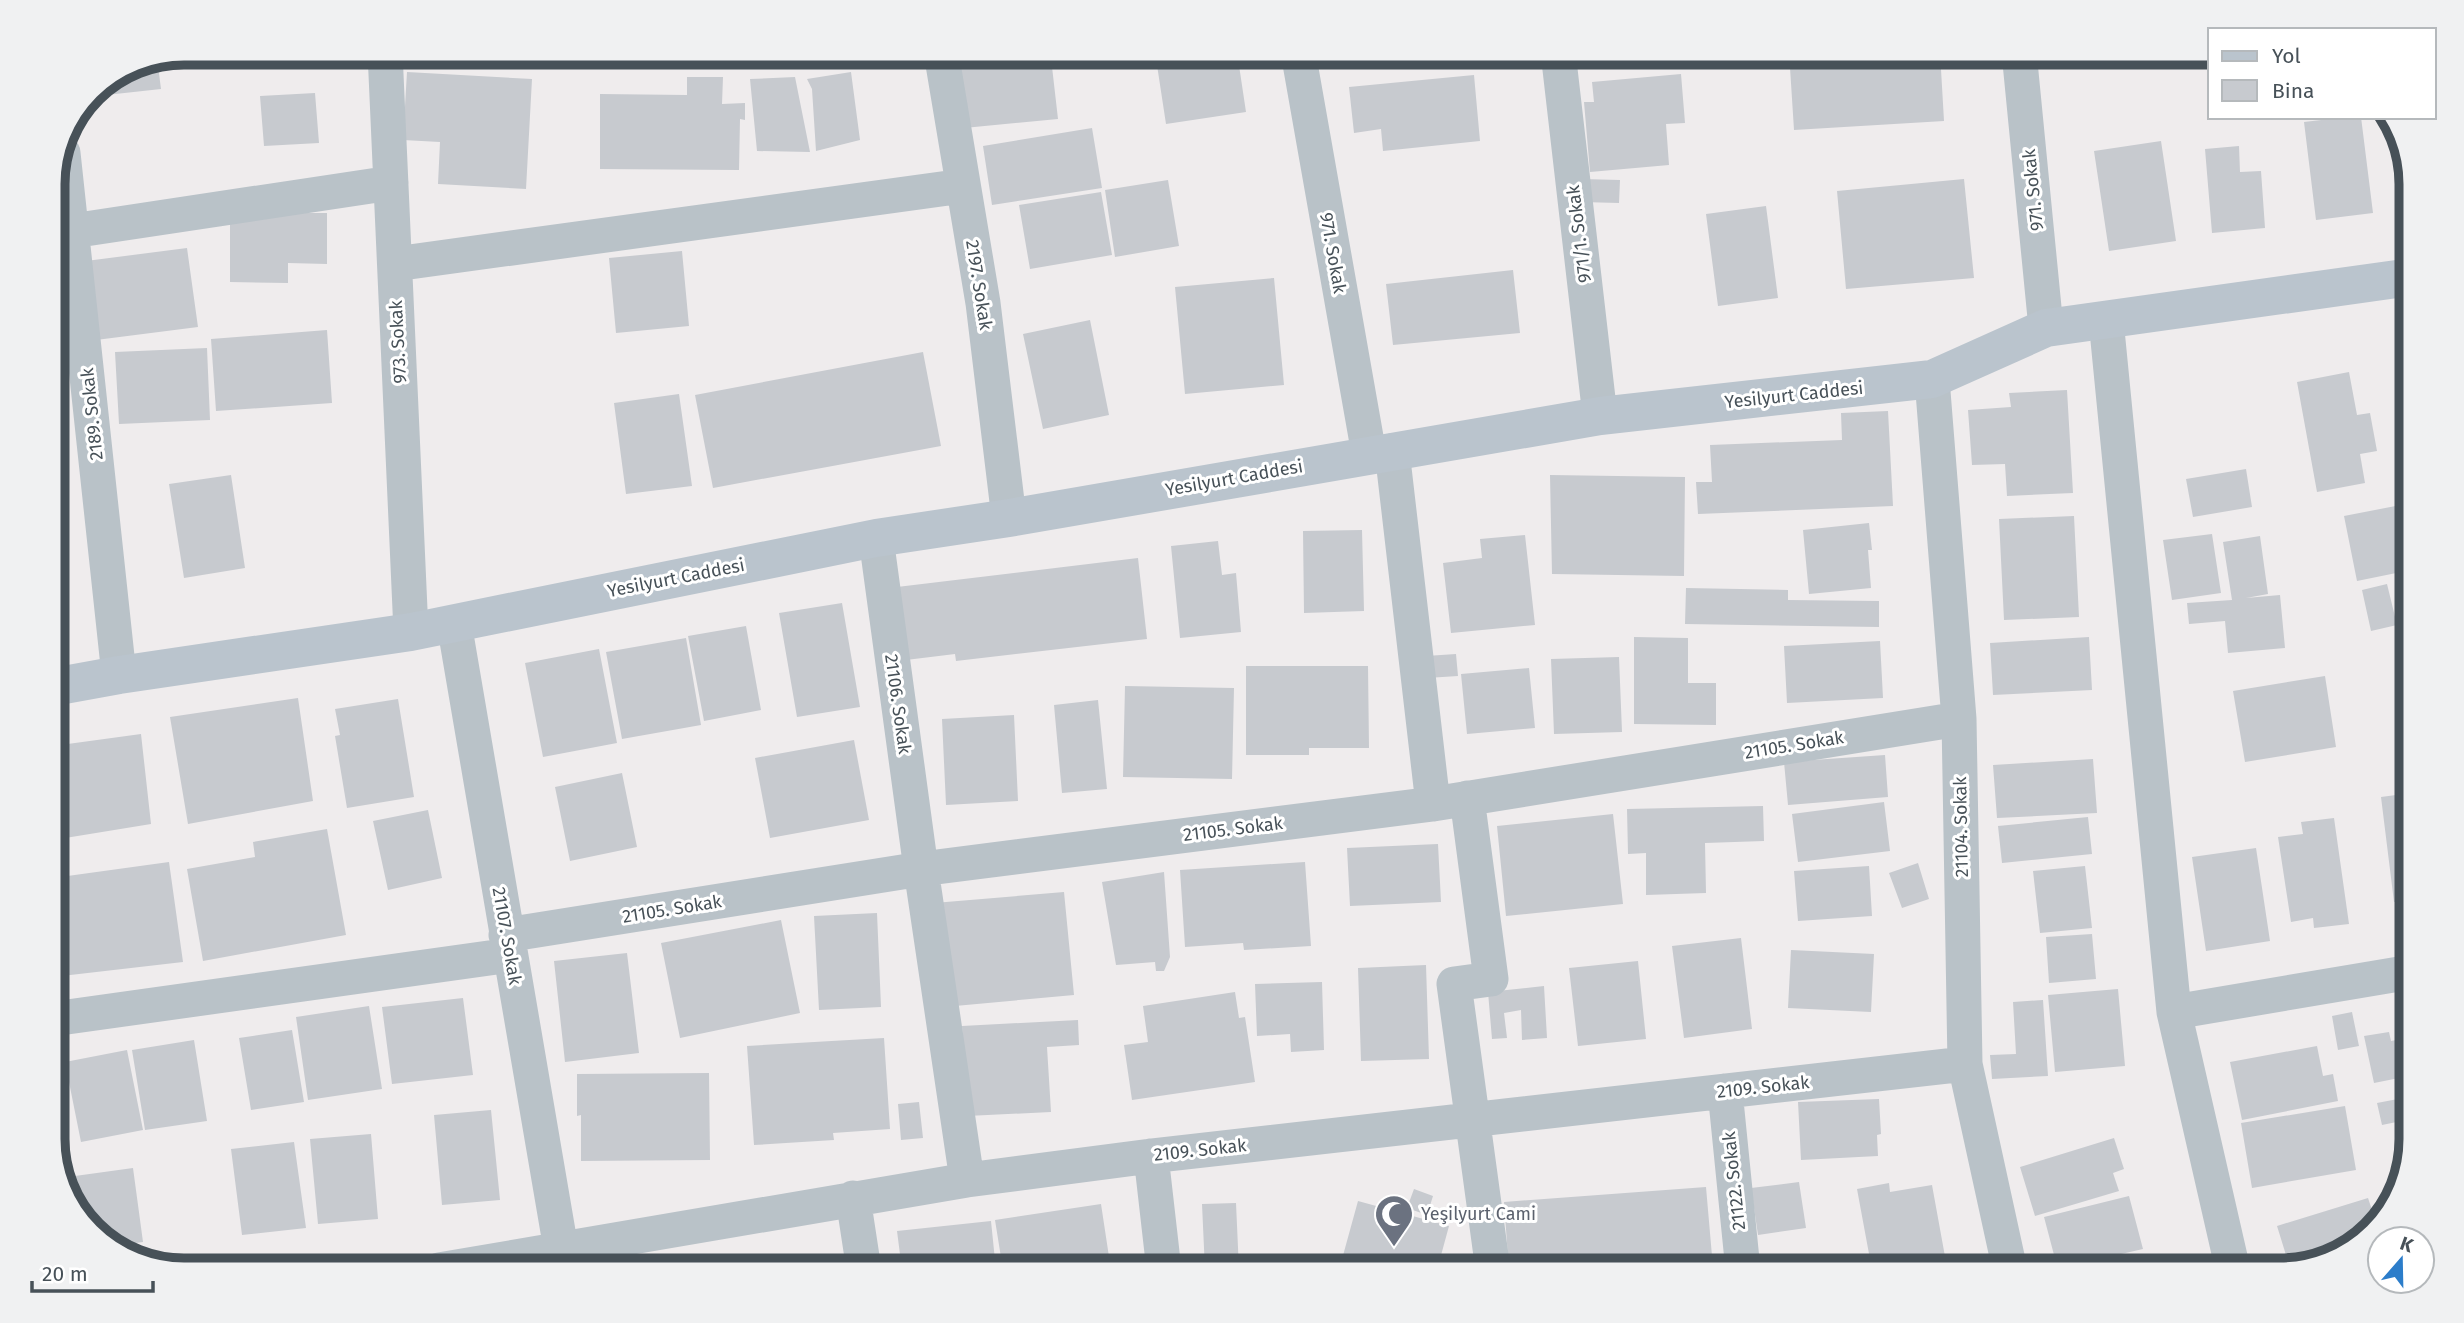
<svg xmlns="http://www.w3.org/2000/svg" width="2464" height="1323" font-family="'Fira Sans',sans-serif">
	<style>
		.building { fill: #c7cacf }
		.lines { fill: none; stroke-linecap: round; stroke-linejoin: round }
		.street { stroke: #b9c2c8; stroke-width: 35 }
		.secondary { stroke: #bac4cd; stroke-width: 38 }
		.labels { text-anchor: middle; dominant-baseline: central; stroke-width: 6; stroke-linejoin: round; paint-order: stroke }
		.street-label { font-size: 18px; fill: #475158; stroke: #fff }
		.worship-label { font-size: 18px; fill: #5b616d; stroke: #fff; text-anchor: start }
		.rim { fill: none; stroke: #475158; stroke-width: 9 }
	</style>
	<rect width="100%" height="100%" fill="#efeced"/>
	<path class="building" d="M 212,52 L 308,52 L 308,63 L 212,62 Z
		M 1155,52 L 1237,52 L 1246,112 L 1166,124 Z
		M 1789,52 L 1940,52 L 1944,121 L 1794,130 Z
		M 157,58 L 161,89 L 88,97 L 91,91 L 134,62 Z
		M 1051,58 L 1058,119 L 964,128 L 958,67 Z
		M 407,72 L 532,79 L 526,189 L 438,184 L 440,142 L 403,140 Z
		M 851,72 L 860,140 L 816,151 L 812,89 L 807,79 Z
		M 1681,74 L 1685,123 L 1666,124 L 1669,165 L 1590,172 L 1584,102 L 1594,102 L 1592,82 Z
		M 1474,75 L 1480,141 L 1383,151 L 1381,129 L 1354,133 L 1349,87 Z
		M 687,77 L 723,77 L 722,104 L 745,103 L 745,120 L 740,119 L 739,170 L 600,169 L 600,94 L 687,95 Z
		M 795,77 L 810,152 L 757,151 L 750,79 Z
		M 315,93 L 319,143 L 264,146 L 260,96 Z
		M 2347,117 L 2361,117 L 2373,213 L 2316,220 L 2304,122 Z
		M 1092,128 L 1102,188 L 992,205 L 983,146 Z
		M 2161,141 L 2176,241 L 2109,251 L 2094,151 Z
		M 2401,145 L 2411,176 L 2411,212 L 2406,212 Z
		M 2239,146 L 2240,172 L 2261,171 L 2265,228 L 2212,233 L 2205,149 Z
		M 1582,179 L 1620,180 L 1619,203 L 1581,202 Z
		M 1964,179 L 1974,278 L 1846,289 L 1837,191 Z
		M 1168,180 L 1179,246 L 1115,257 L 1105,190 Z
		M 1101,192 L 1112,255 L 1030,269 L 1019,205 Z
		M 1766,206 L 1778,298 L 1718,306 L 1706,214 Z
		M 230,213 L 327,213 L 327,264 L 288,263 L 288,283 L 230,282 Z
		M 187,248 L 198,327 L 96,340 L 86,261 Z
		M 682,251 L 689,326 L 616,333 L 609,258 Z
		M 1513,270 L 1520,333 L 1393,345 L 1386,284 Z
		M 1274,278 L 1284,385 L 1185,394 L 1175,287 Z
		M 1090,320 L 1109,415 L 1043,429 L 1023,334 Z
		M 327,330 L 332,403 L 216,411 L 211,339 Z
		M 207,348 L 210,420 L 119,424 L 115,352 Z
		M 923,352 L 941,446 L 713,488 L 695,395 Z
		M 2349,372 L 2357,415 L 2370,413 L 2377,451 L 2360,454 L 2365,483 L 2317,492 L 2297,382 Z
		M 2067,390 L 2073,493 L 2007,496 L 2005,464 L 1972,465 L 1968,410 L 2011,407 L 2009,393 Z
		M 679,394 L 692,486 L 626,494 L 614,403 Z
		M 1888,411 L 1893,506 L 1698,514 L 1696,482 L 1712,482 L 1710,445 L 1842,440 L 1841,413 Z
		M 2246,469 L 2252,507 L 2193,517 L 2186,479 Z
		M 231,475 L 245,568 L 184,578 L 169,484 Z
		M 1550,475 L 1685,477 L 1684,576 L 1552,574 Z
		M 2411,503 L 2411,570 L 2357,581 L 2344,516 Z
		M 2074,516 L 2079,617 L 2004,620 L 1999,519 Z
		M 1869,523 L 1872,550 L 1868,550 L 1871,588 L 1809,594 L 1803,530 Z
		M 1362,530 L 1364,611 L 1304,613 L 1303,531 Z
		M 2212,534 L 2221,593 L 2172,600 L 2163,540 Z
		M 1525,535 L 1535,625 L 1451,633 L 1443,563 L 1482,558 L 1480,539 Z
		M 2260,536 L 2268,594 L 2246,598 L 2280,595 L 2285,648 L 2228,653 L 2225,621 L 2189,624 L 2187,603 L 2232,600 L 2223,542 Z
		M 1218,541 L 1222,575 L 1236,573 L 1241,632 L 1180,638 L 1171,546 Z
		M 1138,558 L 1147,639 L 956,661 L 955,654 L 906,660 L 897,587 Z
		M 2387,584 L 2397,625 L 2371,631 L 2362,590 Z
		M 1686,588 L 1788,590 L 1788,600 L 1879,601 L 1879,627 L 1685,624 Z
		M 842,603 L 860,707 L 797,717 L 779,613 Z
		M 746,626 L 761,710 L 704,721 L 688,636 Z
		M 1634,637 L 1688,638 L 1688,683 L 1716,683 L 1716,725 L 1634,724 Z
		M 2089,637 L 2092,690 L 1993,695 L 1990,643 Z
		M 686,638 L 701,725 L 622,739 L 606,652 Z
		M 1880,641 L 1883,698 L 1787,703 L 1784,646 Z
		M 599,649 L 617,743 L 543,757 L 525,663 Z
		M 1456,654 L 1458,676 L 1427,678 L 1426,656 Z
		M 1619,657 L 1622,732 L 1554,734 L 1551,659 Z
		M 1246,666 L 1368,666 L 1369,748 L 1309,748 L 1309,755 L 1246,755 Z
		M 1529,668 L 1535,728 L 1467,734 L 1461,674 Z
		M 2325,676 L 2336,747 L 2245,762 L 2233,691 Z
		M 1125,686 L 1234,688 L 1232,779 L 1123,777 Z
		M 298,698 L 313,801 L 188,824 L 170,717 Z
		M 398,699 L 414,797 L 347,808 L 335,736 L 340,735 L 335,709 Z
		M 1098,700 L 1107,789 L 1062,793 L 1054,705 Z
		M 1014,715 L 1018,801 L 946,805 L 942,719 Z
		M 141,734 L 151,824 L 53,840 L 53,746 Z
		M 854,740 L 869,820 L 770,838 L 755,758 Z
		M 1885,755 L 1888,797 L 1788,805 L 1784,762 Z
		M 2093,759 L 2097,813 L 1997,818 L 1993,765 Z
		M 622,773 L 637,847 L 570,861 L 555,787 Z
		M 2411,793 L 2411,900 L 2394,902 L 2381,797 Z
		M 1884,802 L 1890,851 L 1798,862 L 1792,814 Z
		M 1763,806 L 1764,841 L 1705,843 L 1706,893 L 1646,895 L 1646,853 L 1628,854 L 1627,809 Z
		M 428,810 L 442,878 L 388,890 L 373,821 Z
		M 1613,814 L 1623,904 L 1506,916 L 1497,826 Z
		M 2088,817 L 2092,854 L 2002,863 L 1998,826 Z
		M 2334,818 L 2349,924 L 2314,928 L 2313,918 L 2291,922 L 2278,837 L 2303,834 L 2301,822 Z
		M 327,829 L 346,935 L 203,961 L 187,869 L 255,857 L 253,842 Z
		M 1438,844 L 1441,902 L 1350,906 L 1347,848 Z
		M 2256,848 L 2270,941 L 2206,951 L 2192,857 Z
		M 169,862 L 183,962 L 53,977 L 53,878 Z
		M 1305,862 L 1311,946 L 1244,950 L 1243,943 L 1185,947 L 1180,870 Z
		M 1918,863 L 1929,899 L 1902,908 L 1889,873 Z
		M 1869,866 L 1872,916 L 1798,921 L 1794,871 Z
		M 2085,866 L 2092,928 L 2040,933 L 2033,871 Z
		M 1164,872 L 1170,957 L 1164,971 L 1156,971 L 1155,962 L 1116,965 L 1102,882 Z
		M 1064,892 L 1074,995 L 944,1007 L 934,903 Z
		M 877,913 L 881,1007 L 819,1010 L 814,916 Z
		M 781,920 L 800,1013 L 680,1038 L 661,943 Z
		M 2092,934 L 2096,979 L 2049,983 L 2046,937 Z
		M 1741,938 L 1752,1029 L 1684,1038 L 1672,946 Z
		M 1791,950 L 1874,954 L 1871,1012 L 1788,1008 Z
		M 627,953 L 639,1053 L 565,1062 L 554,961 Z
		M 1638,961 L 1646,1039 L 1578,1046 L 1569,968 Z
		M 1426,965 L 1429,1059 L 1361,1061 L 1358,968 Z
		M 1322,982 L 1324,1050 L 1291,1052 L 1290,1034 L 1257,1036 L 1255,984 Z
		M 1544,986 L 1547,1038 L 1522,1040 L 1521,1010 L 1504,1013 L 1507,1038 L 1492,1039 L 1488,992 Z
		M 2118,989 L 2125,1066 L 2055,1072 L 2048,995 Z
		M 1235,992 L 1239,1018 L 1245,1017 L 1255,1082 L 1132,1100 L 1124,1045 L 1148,1042 L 1143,1006 Z
		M 463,998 L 473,1075 L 392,1084 L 382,1007 Z
		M 2043,1000 L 2048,1076 L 1992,1079 L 1990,1055 L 2016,1054 L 2013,1002 Z
		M 369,1006 L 382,1089 L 308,1100 L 296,1017 Z
		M 2352,1012 L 2359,1046 L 2338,1050 L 2332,1016 Z
		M 1078,1020 L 1079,1045 L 1047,1047 L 1051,1112 L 967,1116 L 962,1026 Z
		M 292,1030 L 304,1102 L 251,1110 L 239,1038 Z
		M 2389,1032 L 2391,1041 L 2411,1037 L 2411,1119 L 2382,1125 L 2377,1103 L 2403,1098 L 2399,1078 L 2374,1083 L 2364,1036 Z
		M 884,1038 L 890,1129 L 833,1133 L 834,1140 L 754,1145 L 747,1046 Z
		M 194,1040 L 207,1121 L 145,1130 L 132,1050 Z
		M 2317,1046 L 2323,1076 L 2333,1074 L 2338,1101 L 2242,1120 L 2230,1062 Z
		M 127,1050 L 143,1130 L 81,1142 L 65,1062 Z
		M 709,1073 L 710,1160 L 581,1161 L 581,1115 L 577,1116 L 577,1074 Z
		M 1879,1099 L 1881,1134 L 1877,1135 L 1878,1156 L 1801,1160 L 1798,1102 Z
		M 919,1102 L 923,1138 L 901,1140 L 898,1104 Z
		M 2345,1106 L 2356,1170 L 2252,1188 L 2241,1123 Z
		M 491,1110 L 500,1200 L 442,1205 L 434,1115 Z
		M 371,1134 L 378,1219 L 318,1224 L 310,1139 Z
		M 2114,1138 L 2124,1169 L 2113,1173 L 2119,1191 L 2035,1216 L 2020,1167 Z
		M 294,1142 L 306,1228 L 242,1235 L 231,1149 Z
		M 133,1168 L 143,1242 L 113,1246 L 81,1218 L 75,1176 Z
		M 1799,1182 L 1806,1228 L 1758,1235 L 1751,1188 Z
		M 1889,1183 L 1890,1192 L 1932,1185 L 1946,1262 L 1898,1270 L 1872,1270 L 1857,1189 Z
		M 1706,1187 L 1712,1256 L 1708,1256 L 1709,1270 L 1509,1270 L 1504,1202 Z
		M 1414,1189 L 1433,1196 L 1427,1215 L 1407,1208 Z
		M 2129,1196 L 2143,1249 L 2108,1257 L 2112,1270 L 2086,1270 L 2085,1264 L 2058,1270 L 2044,1217 Z
		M 2368,1198 L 2376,1222 L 2353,1249 L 2290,1268 L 2277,1226 Z
		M 1358,1201 L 1449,1226 L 1437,1270 L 1339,1270 Z
		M 1236,1203 L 1239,1270 L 1205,1270 L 1202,1204 Z
		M 1101,1204 L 1111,1270 L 1003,1270 L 995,1220 Z
		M 991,1221 L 996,1270 L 902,1270 L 897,1231 Z
		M 1834,1258 L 1836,1270 L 1772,1270 L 1771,1268 Z
		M 807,1261 L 807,1270 L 726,1270 L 725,1269 Z"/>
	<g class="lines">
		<path class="street" d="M 385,52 L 411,632
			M 941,52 L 983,303 L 1009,518
			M 1298,52 L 1369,454
			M 1558,52 L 1600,416
			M 2019,52 L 2046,328
			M 63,153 L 119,675
			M 72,231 L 391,183
			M 395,264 L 963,186
			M 2106,320 L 2174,1012 L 2233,1270
			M 1932,379 L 1959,719 L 1965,1064 L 2010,1270
			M 1392,451 L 1433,804
			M 876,538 L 921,869 L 967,1180
			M 454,623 L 561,1249
			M 1467,798 L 1491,979 L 1454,984 L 1493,1270
			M 506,935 L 921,869 L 1433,804 L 1959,719
			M 2174,1012 L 2411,972
			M 53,1019 L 510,955
			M 1725,1091 L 1743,1270
			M 1151,1156 L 1164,1270
			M 853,1198 L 864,1270
			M 439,1270 L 967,1180 L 1151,1156 L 1965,1064"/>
		<path class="secondary" d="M 53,687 L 119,675 L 411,632 L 876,538 L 1009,518 L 1600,416 L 1932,379 L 2046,328 L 2411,277"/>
	</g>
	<defs>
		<symbol id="mosque-pin" viewBox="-11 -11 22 30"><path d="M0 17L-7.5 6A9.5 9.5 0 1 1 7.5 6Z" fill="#6b7280" stroke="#fff"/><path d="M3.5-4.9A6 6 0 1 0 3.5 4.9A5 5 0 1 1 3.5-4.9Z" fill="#fff"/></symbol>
	</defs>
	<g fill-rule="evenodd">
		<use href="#mosque-pin" x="1372" y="1192" width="44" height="60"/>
	</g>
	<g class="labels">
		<g class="street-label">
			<text transform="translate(2033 190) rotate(-96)">971. Sokak</text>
			<text transform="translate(1579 234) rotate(-97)">971/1. Sokak</text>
			<text transform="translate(1333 253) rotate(80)">971. Sokak</text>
			<text transform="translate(979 285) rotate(81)">2197. Sokak</text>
			<text transform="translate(398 342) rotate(-93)">973. Sokak</text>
			<text transform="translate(1794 395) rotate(-6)">Yesilyurt Caddesi</text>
			<text transform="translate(92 414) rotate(-96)">2189. Sokak</text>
			<text transform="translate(1234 478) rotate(-10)">Yesilyurt Caddesi</text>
			<text transform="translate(676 578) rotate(-11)">Yesilyurt Caddesi</text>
			<text transform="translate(898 704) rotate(82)">21106. Sokak</text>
			<text transform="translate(1794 745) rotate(-9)">21105. Sokak</text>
			<text transform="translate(1961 827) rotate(-91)">21104. Sokak</text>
			<text transform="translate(1233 829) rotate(-7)">21105. Sokak</text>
			<text transform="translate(672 909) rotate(-9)">21105. Sokak</text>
			<text transform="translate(507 936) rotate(80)">21107. Sokak</text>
			<text transform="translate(1763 1087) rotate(-6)">2109. Sokak</text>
			<text transform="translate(1200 1150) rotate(-6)">2109. Sokak</text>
			<text transform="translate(1734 1181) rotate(-96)">21122. Sokak</text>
		</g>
		<g class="worship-label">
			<text x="1421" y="1214">Yeşilyurt Cami</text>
		</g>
	</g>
	<path d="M0 0H2464V1323H0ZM184 65H2280A119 119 0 0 1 2399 184V1139A119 119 0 0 1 2280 1258H184A119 119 0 0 1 65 1139V184A119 119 0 0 1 184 65Z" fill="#f0f1f2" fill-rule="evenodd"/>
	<path class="rim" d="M184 65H2280A119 119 0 0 1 2399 184V1139A119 119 0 0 1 2280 1258H184A119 119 0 0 1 65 1139V184A119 119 0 0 1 184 65Z"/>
	<rect x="2208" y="28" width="228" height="91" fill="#ffffff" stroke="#b5b9bc" stroke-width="2"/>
	<rect x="2222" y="51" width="35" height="10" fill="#bac4cd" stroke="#b5b9bc" stroke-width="2"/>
	<text x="2272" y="63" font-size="21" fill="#475158">Yol</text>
	<rect x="2222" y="80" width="35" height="21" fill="#c7cacf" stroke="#b5b9bc" stroke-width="2"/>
	<text x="2272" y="98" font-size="21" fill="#475158">Bina</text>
	<g transform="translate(2401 1260) rotate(20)"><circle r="33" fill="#ffffff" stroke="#b5b9bc" stroke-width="2"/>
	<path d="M0-5L12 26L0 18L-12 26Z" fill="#2c7dca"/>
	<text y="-10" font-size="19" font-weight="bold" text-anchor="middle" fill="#475158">K</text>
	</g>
	<path d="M32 1281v10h121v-10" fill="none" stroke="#475158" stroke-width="3.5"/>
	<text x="42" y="1281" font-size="21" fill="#475158" stroke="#ffffff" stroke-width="5" paint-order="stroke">20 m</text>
</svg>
